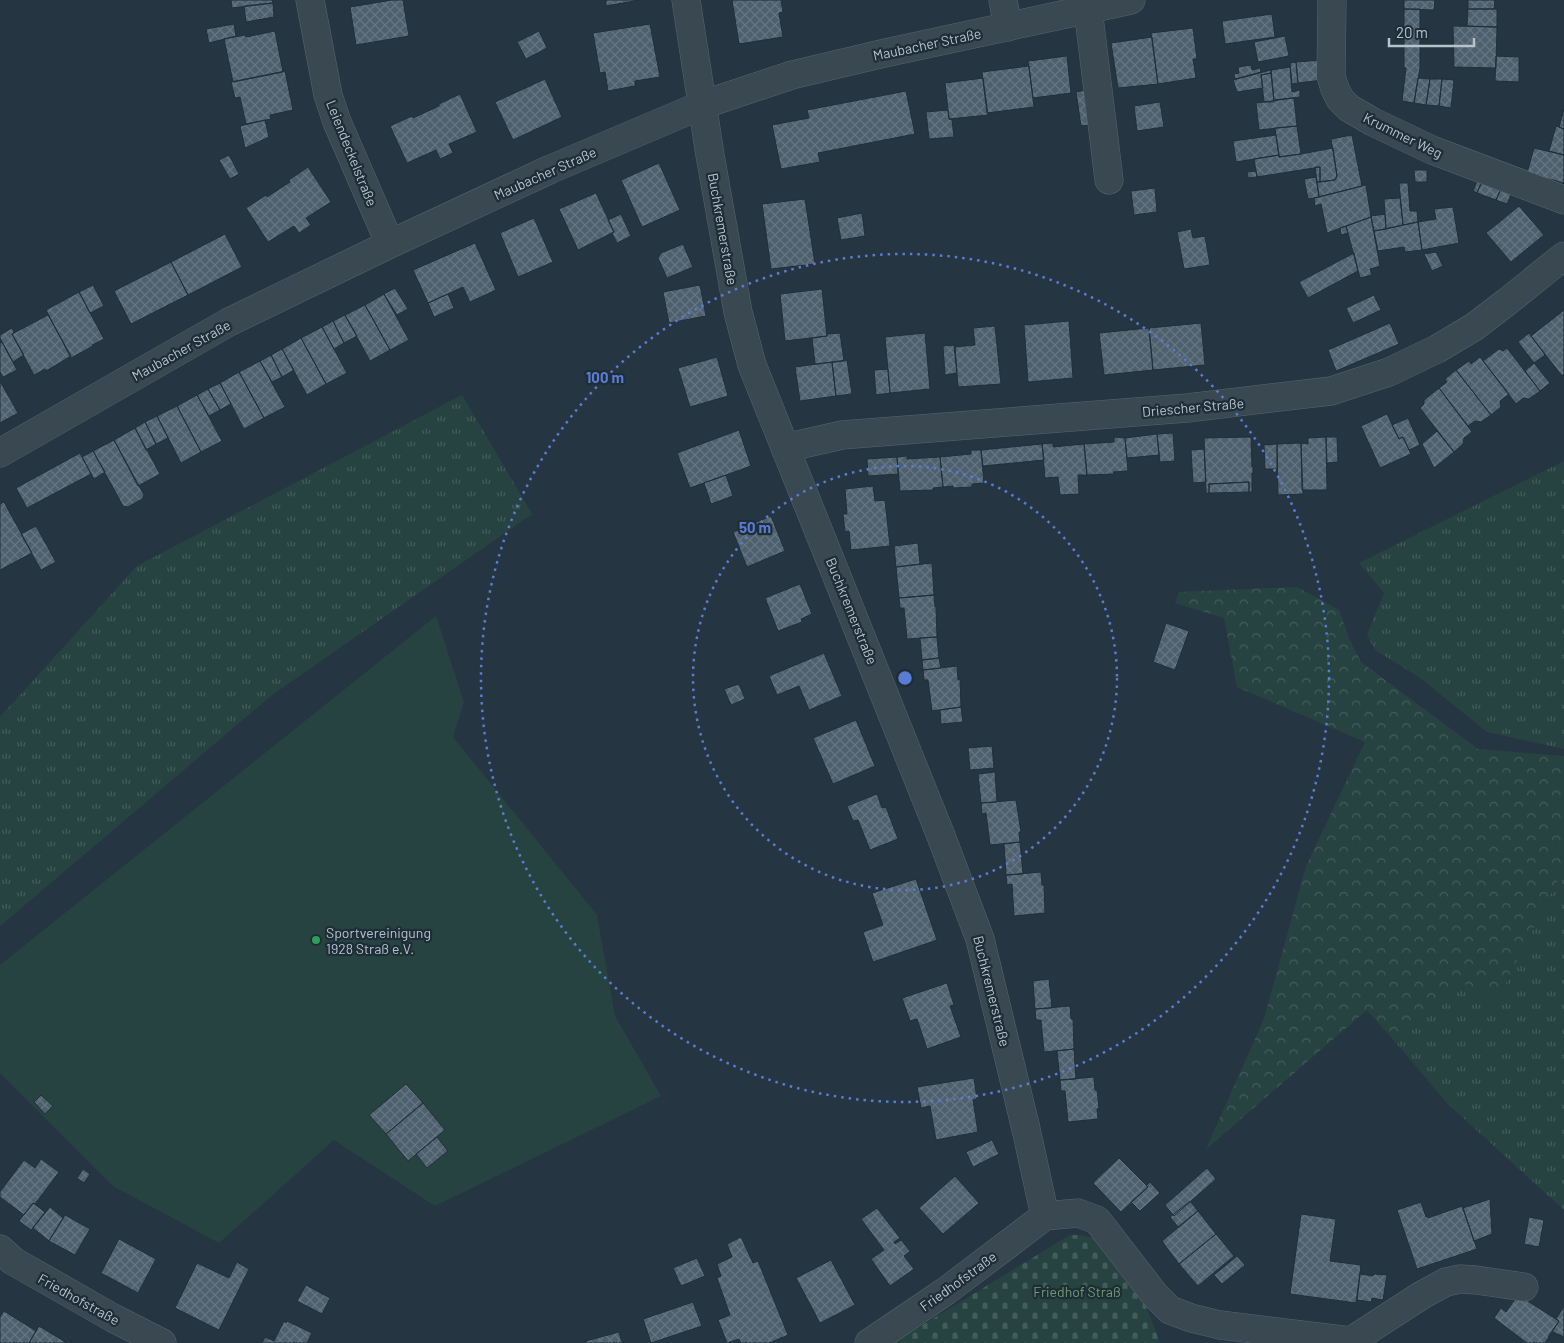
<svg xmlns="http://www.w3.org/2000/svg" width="1564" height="1343" font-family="Barlow,sans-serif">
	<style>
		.grass { fill: url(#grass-tufts) }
		.forest { fill: url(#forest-crowns) }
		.cemetery { fill: url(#cemetery-stones) }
		.pitch { fill: #274341 }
		.building { fill: url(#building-cross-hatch); stroke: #202f39 }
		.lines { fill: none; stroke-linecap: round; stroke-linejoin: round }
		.minor-casing { stroke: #57656f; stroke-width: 29 }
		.minor { stroke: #394851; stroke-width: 28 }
		.ring { fill: none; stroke: #5a7cd3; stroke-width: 2.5; stroke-dasharray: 2.5 5 }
		.leisure-dot { fill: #2e9e5b; stroke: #1e2d37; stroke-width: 2 }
		.labels { text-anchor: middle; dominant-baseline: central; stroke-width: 4.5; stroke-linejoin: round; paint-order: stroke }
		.street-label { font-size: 14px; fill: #b6c2cc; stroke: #1e2d37 }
		.poi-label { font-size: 14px; fill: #b6c2cc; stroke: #1e2d37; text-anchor: start }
		.park-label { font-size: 14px; fill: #6c9d6f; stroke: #1e2d37 }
		.centre { fill: #5a7cd3; stroke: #1e2d37; stroke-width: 2.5 }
		.ring-label { font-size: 15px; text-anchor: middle; font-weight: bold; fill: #5a7cd3; stroke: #1e2d37; stroke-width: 4.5; stroke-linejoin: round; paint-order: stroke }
	</style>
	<defs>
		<pattern id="grass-tufts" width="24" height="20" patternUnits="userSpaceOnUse" patternTransform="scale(1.25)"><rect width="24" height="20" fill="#274341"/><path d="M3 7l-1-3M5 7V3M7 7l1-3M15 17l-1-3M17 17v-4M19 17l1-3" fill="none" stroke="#445c5b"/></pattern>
		<pattern id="forest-crowns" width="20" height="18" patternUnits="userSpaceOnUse" patternTransform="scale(1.25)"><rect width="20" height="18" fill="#274341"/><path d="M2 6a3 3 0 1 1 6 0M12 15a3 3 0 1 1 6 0" fill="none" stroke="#445c5b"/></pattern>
		<pattern id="cemetery-stones" width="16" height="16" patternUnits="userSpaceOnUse" patternTransform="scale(1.25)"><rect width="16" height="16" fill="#274341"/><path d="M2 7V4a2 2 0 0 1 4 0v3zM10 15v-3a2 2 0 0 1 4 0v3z" fill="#445c5b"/></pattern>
		<pattern id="building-cross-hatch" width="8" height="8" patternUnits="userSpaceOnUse" patternTransform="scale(1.25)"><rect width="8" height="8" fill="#4e606d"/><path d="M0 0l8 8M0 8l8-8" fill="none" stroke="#657581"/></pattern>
	</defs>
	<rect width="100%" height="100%" fill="#253642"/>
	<path class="grass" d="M 462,395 L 532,514 L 272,695 L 0,926 L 0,717 L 137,566 Z
		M 1564,461 L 1564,749 L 1487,732 L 1419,677 L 1375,650 L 1367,635 L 1384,593 L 1359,563 Z
		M 1564,868 L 1564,1210 L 1448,1104 L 1397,1044 L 1437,1006 L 1454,979 L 1497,1000 Z"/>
	<path class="forest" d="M 1297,587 L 1339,610 L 1349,638 L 1361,662 L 1478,749 L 1564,756 L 1564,868 L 1497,1000 L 1454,979 L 1437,1006 L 1397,1044 L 1367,1010 L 1206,1149 L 1264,1019 L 1306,866 L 1365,742 L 1237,687 L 1224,618 L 1175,603 L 1179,592 Z"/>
	<path class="cemetery" d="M 1070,1235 C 1081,1235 1094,1236 1103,1243 C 1131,1262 1149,1313 1160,1343 L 893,1343 Z"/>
	<path class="pitch" d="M 436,616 L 464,702 L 453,737 L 597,915 L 615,1016 L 661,1096 L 435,1206 L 334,1140 L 219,1243 L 113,1186 L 0,1073 L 0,965 Z"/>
	<path class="building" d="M 231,0 L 272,0 L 273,3 L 232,8 Z
		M 392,0 L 403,0 L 409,36 L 356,45 L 350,7 Z
		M 606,0 L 640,0 L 606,6 Z
		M 732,0 L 781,0 L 783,12 L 779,13 L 783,37 L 739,44 Z
		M 1404,0 L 1435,0 L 1434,10 L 1404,9 Z
		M 1468,0 L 1495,0 L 1494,9 L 1468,9 Z
		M 273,3 L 274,17 L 246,22 L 244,6 Z
		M 1404,9 L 1420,9 L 1420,68 L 1414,103 L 1402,101 L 1406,68 L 1404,68 Z
		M 1468,9 L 1497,9 L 1497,27 L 1467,26 Z
		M 1272,14 L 1275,37 L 1225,44 L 1222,21 Z
		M 234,24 L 236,36 L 209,43 L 206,29 Z
		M 650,24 L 660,77 L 635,81 L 635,86 L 608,91 L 605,72 L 600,73 L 593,33 Z
		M 1453,26 L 1497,27 L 1496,68 L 1454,67 Z
		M 1193,28 L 1197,59 L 1193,59 L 1196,78 L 1158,84 L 1151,33 Z
		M 275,31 L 283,72 L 233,82 L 224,39 L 245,35 L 246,37 Z
		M 539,31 L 547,48 L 526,59 L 517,42 Z
		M 1285,36 L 1289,56 L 1258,62 L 1254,42 Z
		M 1152,37 L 1158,84 L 1118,88 L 1111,43 Z
		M 1067,56 L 1071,93 L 1033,98 L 1028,61 Z
		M 1496,56 L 1519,57 L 1519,82 L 1495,81 Z
		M 1322,60 L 1323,80 L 1298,83 L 1296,62 Z
		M 1296,62 L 1298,83 L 1292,84 L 1290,63 Z
		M 1251,65 L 1252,70 L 1260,68 L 1261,72 L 1235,79 L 1234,74 L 1239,73 L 1238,67 Z
		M 1029,66 L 1034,107 L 987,113 L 982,72 Z
		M 1290,67 L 1292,92 L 1300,90 L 1300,97 L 1274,100 L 1271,70 Z
		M 1271,70 L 1271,73 L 1261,75 L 1263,88 L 1237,92 L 1233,80 Z
		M 285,71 L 293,110 L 270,115 L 271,119 L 246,124 L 240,97 L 235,98 L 231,82 Z
		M 1271,73 L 1274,102 L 1264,102 L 1261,75 Z
		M 983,78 L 988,115 L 949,119 L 945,83 Z
		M 1418,78 L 1430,79 L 1426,105 L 1414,103 Z
		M 545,79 L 562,117 L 513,140 L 495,102 Z
		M 1430,79 L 1442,79 L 1439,106 L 1426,105 Z
		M 1442,79 L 1454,80 L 1451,108 L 1439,106 Z
		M 1092,89 L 1097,124 L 1081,126 L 1076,92 Z
		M 906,91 L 915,134 L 818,153 L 820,162 L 781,169 L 772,125 L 809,118 L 807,110 Z
		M 460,94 L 477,132 L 449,144 L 453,153 L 440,159 L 436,150 L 407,163 L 390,126 L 412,116 L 413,118 L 439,106 L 439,104 Z
		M 1294,98 L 1297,126 L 1259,130 L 1256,103 Z
		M 1160,102 L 1164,127 L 1137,131 L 1134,106 Z
		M 1564,109 L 1564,129 L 1559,127 Z
		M 948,110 L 949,119 L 952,120 L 954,137 L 929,139 L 926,112 Z
		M 265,120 L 269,137 L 245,148 L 240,126 Z
		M 1297,126 L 1301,154 L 1279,157 L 1275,128 Z
		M 1556,126 L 1564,129 L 1564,155 L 1549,151 Z
		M 1276,135 L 1279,155 L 1236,162 L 1233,141 Z
		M 1352,135 L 1362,186 L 1319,197 L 1317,182 L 1335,180 L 1337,176 L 1331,139 Z
		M 1333,148 L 1337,176 L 1335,180 L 1320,182 L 1320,167 L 1257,177 L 1254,159 L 1279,155 L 1279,157 L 1301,154 Z
		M 1534,148 L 1564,155 L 1564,183 L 1527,173 Z
		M 229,155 L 239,174 L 230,179 L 219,160 Z
		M 659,163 L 680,210 L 642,227 L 621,180 Z
		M 308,167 L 331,202 L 306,218 L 311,225 L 299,233 L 294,226 L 268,242 L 246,208 L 266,195 L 267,197 L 290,182 L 289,180 Z
		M 1315,167 L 1320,167 L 1320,182 L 1317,182 Z
		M 1414,170 L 1427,170 L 1427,182 L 1415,182 Z
		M 1256,171 L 1257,177 L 1248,178 L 1247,172 Z
		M 1316,177 L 1319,197 L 1308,199 L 1304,179 Z
		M 1479,177 L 1483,179 L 1477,193 L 1473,191 Z
		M 1483,179 L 1502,186 L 1496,200 L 1477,193 Z
		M 1399,183 L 1408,183 L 1410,211 L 1417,211 L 1418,222 L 1403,225 Z
		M 1366,185 L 1371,217 L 1327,233 L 1321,204 L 1315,206 L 1314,198 Z
		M 1502,186 L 1513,190 L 1507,204 L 1496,200 Z
		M 1155,188 L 1157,212 L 1134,215 L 1131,191 Z
		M 596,193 L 614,232 L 578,250 L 559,209 Z
		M 1400,198 L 1403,225 L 1386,229 L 1384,199 Z
		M 805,199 L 815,264 L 771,269 L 762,204 Z
		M 1519,206 L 1544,235 L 1511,262 L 1486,233 Z
		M 1453,207 L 1459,243 L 1422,250 L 1418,222 L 1436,219 L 1434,209 Z
		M 862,213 L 865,236 L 841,240 L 837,218 Z
		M 621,214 L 631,236 L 617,243 L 612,233 L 614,232 L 608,220 Z
		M 1385,214 L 1386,229 L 1374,231 L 1371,216 Z
		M 1371,217 L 1380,266 L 1370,269 L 1372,275 L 1360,278 L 1346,226 Z
		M 534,218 L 553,262 L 518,277 L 500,233 Z
		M 1418,222 L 1422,250 L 1405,252 L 1404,247 L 1378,251 L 1374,231 Z
		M 1346,226 L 1348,233 L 1341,235 L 1340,228 Z
		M 1191,229 L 1193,238 L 1205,236 L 1210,265 L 1184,269 L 1177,232 Z
		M 225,234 L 242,267 L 188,295 L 171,262 Z
		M 475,243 L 496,290 L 470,302 L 463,287 L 428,303 L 413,270 Z
		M 683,244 L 693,267 L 667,278 L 658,258 L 661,253 Z
		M 1436,252 L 1443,266 L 1432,271 L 1424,254 Z
		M 1354,253 L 1358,271 L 1308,298 L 1299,282 Z
		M 171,262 L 188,295 L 131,324 L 114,291 Z
		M 93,285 L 104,306 L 90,313 L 79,292 Z
		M 700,285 L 706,316 L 669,323 L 663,292 Z
		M 395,288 L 408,309 L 397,315 L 384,294 Z
		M 822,289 L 827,336 L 785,341 L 780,294 Z
		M 79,292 L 104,339 L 92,345 L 93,346 L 71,358 L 46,310 Z
		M 384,294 L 409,340 L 390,350 L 365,305 Z
		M 448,294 L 454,308 L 434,317 L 428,303 Z
		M 1374,295 L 1381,310 L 1353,323 L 1346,308 Z
		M 365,305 L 390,350 L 370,361 L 345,315 Z
		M 1564,310 L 1564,374 L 1562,376 L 1531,336 Z
		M 48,315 L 71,356 L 46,371 L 45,369 L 34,375 L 12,334 Z
		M 345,315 L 357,336 L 344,343 L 333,321 Z
		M 333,321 L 344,343 L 334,349 L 322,327 Z
		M 1069,321 L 1073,378 L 1028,382 L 1024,325 Z
		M 1201,323 L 1205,365 L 1153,370 L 1149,328 Z
		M 1390,323 L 1399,344 L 1336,371 L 1328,350 Z
		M 995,326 L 1001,384 L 958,387 L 955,347 L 975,345 L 973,328 Z
		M 322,327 L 347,373 L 326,384 L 301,338 Z
		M 12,328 L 14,332 L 12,334 L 24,355 L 13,362 L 0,338 L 0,335 Z
		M 1149,328 L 1153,370 L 1104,375 L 1099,333 Z
		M 840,333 L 844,361 L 815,364 L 812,338 L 827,336 L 827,334 Z
		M 925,333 L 930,389 L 890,393 L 885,337 Z
		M 1529,333 L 1545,355 L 1534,363 L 1518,342 Z
		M 301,338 L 326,384 L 307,395 L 282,349 Z
		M 2,342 L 17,370 L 3,377 L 0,372 L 0,343 Z
		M 954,345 L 957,373 L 945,375 L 943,346 Z
		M 1507,348 L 1540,391 L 1529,399 L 1523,398 L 1516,404 L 1483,361 L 1499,349 L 1503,351 Z
		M 282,349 L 294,370 L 282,377 L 271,355 Z
		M 271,355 L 282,377 L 272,382 L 260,361 Z
		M 717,357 L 728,396 L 690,407 L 678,368 Z
		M 1480,357 L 1509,394 L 1500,401 L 1501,407 L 1491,415 L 1456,370 L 1469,361 L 1471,364 Z
		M 847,360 L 852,394 L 836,396 L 832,362 Z
		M 260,361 L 285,407 L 264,418 L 239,372 Z
		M 832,362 L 836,396 L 800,401 L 795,367 Z
		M 1534,363 L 1550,383 L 1540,391 L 1525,371 Z
		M 888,369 L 890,393 L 876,395 L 874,370 Z
		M 1456,370 L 1491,415 L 1481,422 L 1475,421 L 1468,426 L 1439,388 L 1447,382 L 1445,379 Z
		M 239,372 L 264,418 L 244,429 L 220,383 Z
		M 0,381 L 18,413 L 0,423 Z
		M 220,383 L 231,404 L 220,410 L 208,389 Z
		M 1439,388 L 1472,432 L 1464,438 L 1463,444 L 1454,452 L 1420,408 L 1424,404 L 1424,400 Z
		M 208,389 L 220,410 L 209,416 L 197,395 Z
		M 197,395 L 222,441 L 201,452 L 177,406 Z
		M 177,406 L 201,452 L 181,463 L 157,416 Z
		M 1387,414 L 1399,439 L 1403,437 L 1411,454 L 1380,468 L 1361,426 Z
		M 157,416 L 168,438 L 156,444 L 145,422 Z
		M 1408,418 L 1420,445 L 1409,450 L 1403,437 L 1399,439 L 1392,425 Z
		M 145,422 L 156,444 L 146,450 L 135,428 Z
		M 135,428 L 160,474 L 138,486 L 114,440 Z
		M 739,430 L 751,466 L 690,488 L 677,453 Z
		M 1437,431 L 1454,452 L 1434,468 L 1422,444 Z
		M 1173,433 L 1175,461 L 1160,462 L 1157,434 Z
		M 1157,434 L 1159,455 L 1127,458 L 1125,438 Z
		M 1114,437 L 1125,438 L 1128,471 L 1113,472 L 1114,474 L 1087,475 L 1084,444 L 1114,442 Z
		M 1251,437 L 1252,467 L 1253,467 L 1253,473 L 1252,473 L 1252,492 L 1249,492 L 1249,482 L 1209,484 L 1209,493 L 1206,493 L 1204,438 Z
		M 1326,437 L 1337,437 L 1338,462 L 1327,463 Z
		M 1326,437 L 1327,490 L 1302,490 L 1301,443 L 1308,444 L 1308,438 Z
		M 114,440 L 144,495 L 142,499 L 128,507 L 123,506 L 93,451 Z
		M 1053,443 L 1053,447 L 1084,444 L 1087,475 L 1078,475 L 1079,494 L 1060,495 L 1058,477 L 1045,478 L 1042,444 Z
		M 1301,443 L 1303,494 L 1278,495 L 1277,444 Z
		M 1042,444 L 1044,460 L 983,466 L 981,450 Z
		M 1277,444 L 1277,469 L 1265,469 L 1264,445 Z
		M 1204,449 L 1206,482 L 1193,483 L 1191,450 Z
		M 971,450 L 981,450 L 984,483 L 972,484 L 972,487 L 953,488 L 953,486 L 943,487 L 940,457 L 971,454 Z
		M 93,451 L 105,472 L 94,479 L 82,457 Z
		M 80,453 L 91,474 L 27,508 L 16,488 Z
		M 907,456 L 907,459 L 940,457 L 943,487 L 933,488 L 933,490 L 900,491 L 897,457 Z
		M 897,457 L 898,474 L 868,476 L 867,459 Z
		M 726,475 L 733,496 L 711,504 L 704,483 Z
		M 1249,482 L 1249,492 L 1209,493 L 1209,484 Z
		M 873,486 L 875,501 L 885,500 L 890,546 L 851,550 L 849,531 L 845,532 L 843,514 L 847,514 L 845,489 Z
		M 4,502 L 32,553 L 0,570 L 0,504 Z
		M 771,516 L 785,551 L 747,567 L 733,532 Z
		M 36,526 L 56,562 L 41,570 L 21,534 Z
		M 918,543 L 920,564 L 896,567 L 894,546 Z
		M 932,563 L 934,595 L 899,598 L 896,567 Z
		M 800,584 L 812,614 L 801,619 L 802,622 L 778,631 L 765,598 Z
		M 934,595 L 935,607 L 936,606 L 937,637 L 907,639 L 904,608 L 900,608 L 899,598 Z
		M 1166,623 L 1189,631 L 1175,670 L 1153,662 Z
		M 937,637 L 939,658 L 922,660 L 920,638 Z
		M 824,653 L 842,696 L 809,710 L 799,686 L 777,695 L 769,676 Z
		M 939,658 L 941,668 L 923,670 L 922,660 Z
		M 957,666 L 958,680 L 960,679 L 961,707 L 932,711 L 928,680 L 924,680 L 923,670 Z
		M 739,684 L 745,699 L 731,705 L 724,689 Z
		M 961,707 L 963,722 L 941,724 L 940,710 Z
		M 856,720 L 875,766 L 833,784 L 813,738 Z
		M 992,746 L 994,768 L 970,770 L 968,748 Z
		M 995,772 L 997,802 L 981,803 L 978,774 Z
		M 877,794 L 882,808 L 886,807 L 898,839 L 870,850 L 858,820 L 853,821 L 847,806 Z
		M 1016,800 L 1021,832 L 1019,832 L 1020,842 L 990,845 L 986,813 L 982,814 L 981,803 Z
		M 1020,842 L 1023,874 L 1006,875 L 1004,844 Z
		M 1041,872 L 1042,885 L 1044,885 L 1045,913 L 1014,916 L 1012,884 L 1007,885 L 1006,875 Z
		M 916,879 L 937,940 L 873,962 L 863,932 L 883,925 L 872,893 Z
		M 1049,979 L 1052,1008 L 1035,1009 L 1033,981 Z
		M 947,983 L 954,1005 L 950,1006 L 961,1037 L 927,1049 L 917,1019 L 910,1021 L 902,998 Z
		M 1070,1006 L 1071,1019 L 1073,1019 L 1074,1049 L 1044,1052 L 1041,1020 L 1036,1020 L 1035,1009 Z
		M 1074,1049 L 1076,1079 L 1060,1080 L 1057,1051 Z
		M 1094,1077 L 1095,1090 L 1097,1090 L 1099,1108 L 1097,1109 L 1098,1119 L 1068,1122 L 1065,1091 L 1061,1091 L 1060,1080 Z
		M 974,1078 L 977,1099 L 973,1100 L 978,1132 L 936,1140 L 930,1106 L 921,1108 L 917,1087 Z
		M 406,1084 L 423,1103 L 386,1134 L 369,1115 Z
		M 41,1095 L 53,1106 L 45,1114 L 34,1102 Z
		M 423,1103 L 445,1130 L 408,1161 L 386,1134 Z
		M 437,1137 L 448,1151 L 427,1168 L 416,1154 Z
		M 992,1140 L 999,1154 L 973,1167 L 966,1152 Z
		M 1119,1158 L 1148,1187 L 1121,1212 L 1093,1183 Z
		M 41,1159 L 59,1172 L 35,1204 L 33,1203 L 24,1215 L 0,1197 L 0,1192 L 24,1160 L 35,1168 Z
		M 1207,1168 L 1216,1179 L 1174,1216 L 1165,1205 Z
		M 83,1169 L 90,1174 L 84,1183 L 77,1178 Z
		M 955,1176 L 979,1203 L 943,1234 L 919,1208 Z
		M 1150,1182 L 1160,1193 L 1140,1211 L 1131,1202 L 1148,1187 L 1146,1186 Z
		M 1490,1199 L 1492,1234 L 1474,1241 L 1463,1208 Z
		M 1190,1201 L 1198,1211 L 1178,1227 L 1170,1217 Z
		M 1421,1202 L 1426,1217 L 1427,1216 L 1428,1218 L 1462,1206 L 1477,1249 L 1417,1269 L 1397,1210 Z
		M 33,1203 L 45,1212 L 31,1230 L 19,1221 Z
		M 50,1207 L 63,1218 L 49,1241 L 33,1228 Z
		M 877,1208 L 900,1238 L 894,1242 L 895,1244 L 901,1240 L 910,1251 L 904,1256 L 914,1269 L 890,1286 L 871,1259 L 884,1250 L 861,1219 Z
		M 1198,1211 L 1216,1234 L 1179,1264 L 1162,1241 Z
		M 1301,1214 L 1336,1219 L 1330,1261 L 1361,1265 L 1356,1303 L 1290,1294 Z
		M 65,1215 L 90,1229 L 75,1255 L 49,1241 Z
		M 1529,1217 L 1544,1220 L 1539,1247 L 1524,1244 Z
		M 1216,1234 L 1234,1256 L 1198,1286 L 1179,1264 Z
		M 741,1237 L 753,1263 L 758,1261 L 788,1335 L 769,1343 L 741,1343 L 739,1339 L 727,1343 L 718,1320 L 730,1315 L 717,1278 L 721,1276 L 717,1264 L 732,1257 L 727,1244 Z
		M 119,1239 L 156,1259 L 138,1293 L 101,1273 Z
		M 1237,1256 L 1245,1265 L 1222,1284 L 1214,1275 Z
		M 697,1258 L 705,1276 L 681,1286 L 673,1268 Z
		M 831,1260 L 855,1305 L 820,1323 L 796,1278 Z
		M 237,1262 L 249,1269 L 219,1330 L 175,1308 L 197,1263 L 229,1278 Z
		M 1360,1274 L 1373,1276 L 1374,1274 L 1387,1275 L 1383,1300 L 1372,1298 L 1371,1302 L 1357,1300 Z
		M 306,1285 L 330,1298 L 322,1314 L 297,1301 Z
		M 1518,1295 L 1559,1321 L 1545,1343 L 1527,1343 L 1494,1318 L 1501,1308 L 1506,1312 Z
		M 693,1302 L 702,1326 L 651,1343 L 643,1319 Z
		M 1564,1306 L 1564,1337 L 1553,1332 L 1549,1338 L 1548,1337 L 1559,1321 L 1556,1319 Z
		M 4,1311 L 36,1331 L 29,1343 L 0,1343 L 0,1317 Z
		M 284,1321 L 286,1323 L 287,1321 L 312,1333 L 307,1343 L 262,1343 L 265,1337 L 274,1341 Z
		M 39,1326 L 67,1343 L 29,1343 Z
		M 619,1332 L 622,1343 L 587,1343 L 586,1341 Z"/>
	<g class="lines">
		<defs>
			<path id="minor" d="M 310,0 L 328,95 L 337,122 L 390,244
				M 686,0 L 710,155 L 738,312 L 752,365 L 941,836 L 980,939 L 1026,1129 L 1045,1216
				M 1003,0 L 1008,27
				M 1332,0 L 1331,76 L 1335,89 L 1340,99 L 1349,108 L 1373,122 L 1432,150 L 1564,200
				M 1088,9 L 1109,180
				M 785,448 L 842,435 L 1187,408 L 1331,391 L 1389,372 L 1437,349 L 1474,327 L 1508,301 L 1564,256
				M 0,453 L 229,322 L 390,244 L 551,169 L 702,105 L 792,75 L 885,53 L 1131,0
				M 1045,1216 L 1078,1213 L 1097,1220 L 1155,1295 L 1170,1310 L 1191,1318 L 1220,1325 L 1351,1341 L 1354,1343
				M 0,1249 L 13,1261 L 113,1318 L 162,1343
				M 1351,1341 L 1422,1295 L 1446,1282 L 1460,1279 L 1476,1280 L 1524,1287
				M 869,1343 L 946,1291 L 1045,1216"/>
		</defs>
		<use href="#minor" class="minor-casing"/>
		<use href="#minor" class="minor"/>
	</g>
	<g class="ring">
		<circle cx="905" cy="678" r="212"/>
		<circle cx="905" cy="678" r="424"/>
	</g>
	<circle class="leisure-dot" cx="316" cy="940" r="5"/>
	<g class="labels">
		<g class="street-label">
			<text transform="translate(927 44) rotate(-12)">Maubacher Straße</text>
			<text transform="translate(1403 135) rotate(26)">Krummer Weg</text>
			<text transform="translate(352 153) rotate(68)">Leiendeckelstraße</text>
			<text transform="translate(545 173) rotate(-24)">Maubacher Straße</text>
			<text transform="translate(723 229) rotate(80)">Buchkremerstraße</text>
			<text transform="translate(181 350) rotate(-29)">Maubacher Straße</text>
			<text transform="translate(1193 407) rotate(-5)">Driescher Straße</text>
			<text transform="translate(852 611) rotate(68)">Buchkremerstraße</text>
			<text transform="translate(992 991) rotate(76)">Buchkremerstraße</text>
			<text transform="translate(958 1281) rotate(-36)">Friedhofstraße</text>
			<text transform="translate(79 1299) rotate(29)">Friedhofstraße</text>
		</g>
		<g class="poi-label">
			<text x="326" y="932">Sportvereinigung<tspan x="326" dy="16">1928 Straß e.V.</tspan></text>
		</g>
		<g class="park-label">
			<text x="1077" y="1291">Friedhof Straß</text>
		</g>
	</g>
	<circle cx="905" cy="678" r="8" class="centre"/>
	<g class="ring-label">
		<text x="605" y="383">100 m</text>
		<text x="755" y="533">50 m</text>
	</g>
	<path d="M1389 38v8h85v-8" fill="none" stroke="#b6c2cc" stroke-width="2.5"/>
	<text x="1396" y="38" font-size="15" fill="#b6c2cc" stroke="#1e2d37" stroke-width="4" paint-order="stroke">20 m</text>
</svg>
